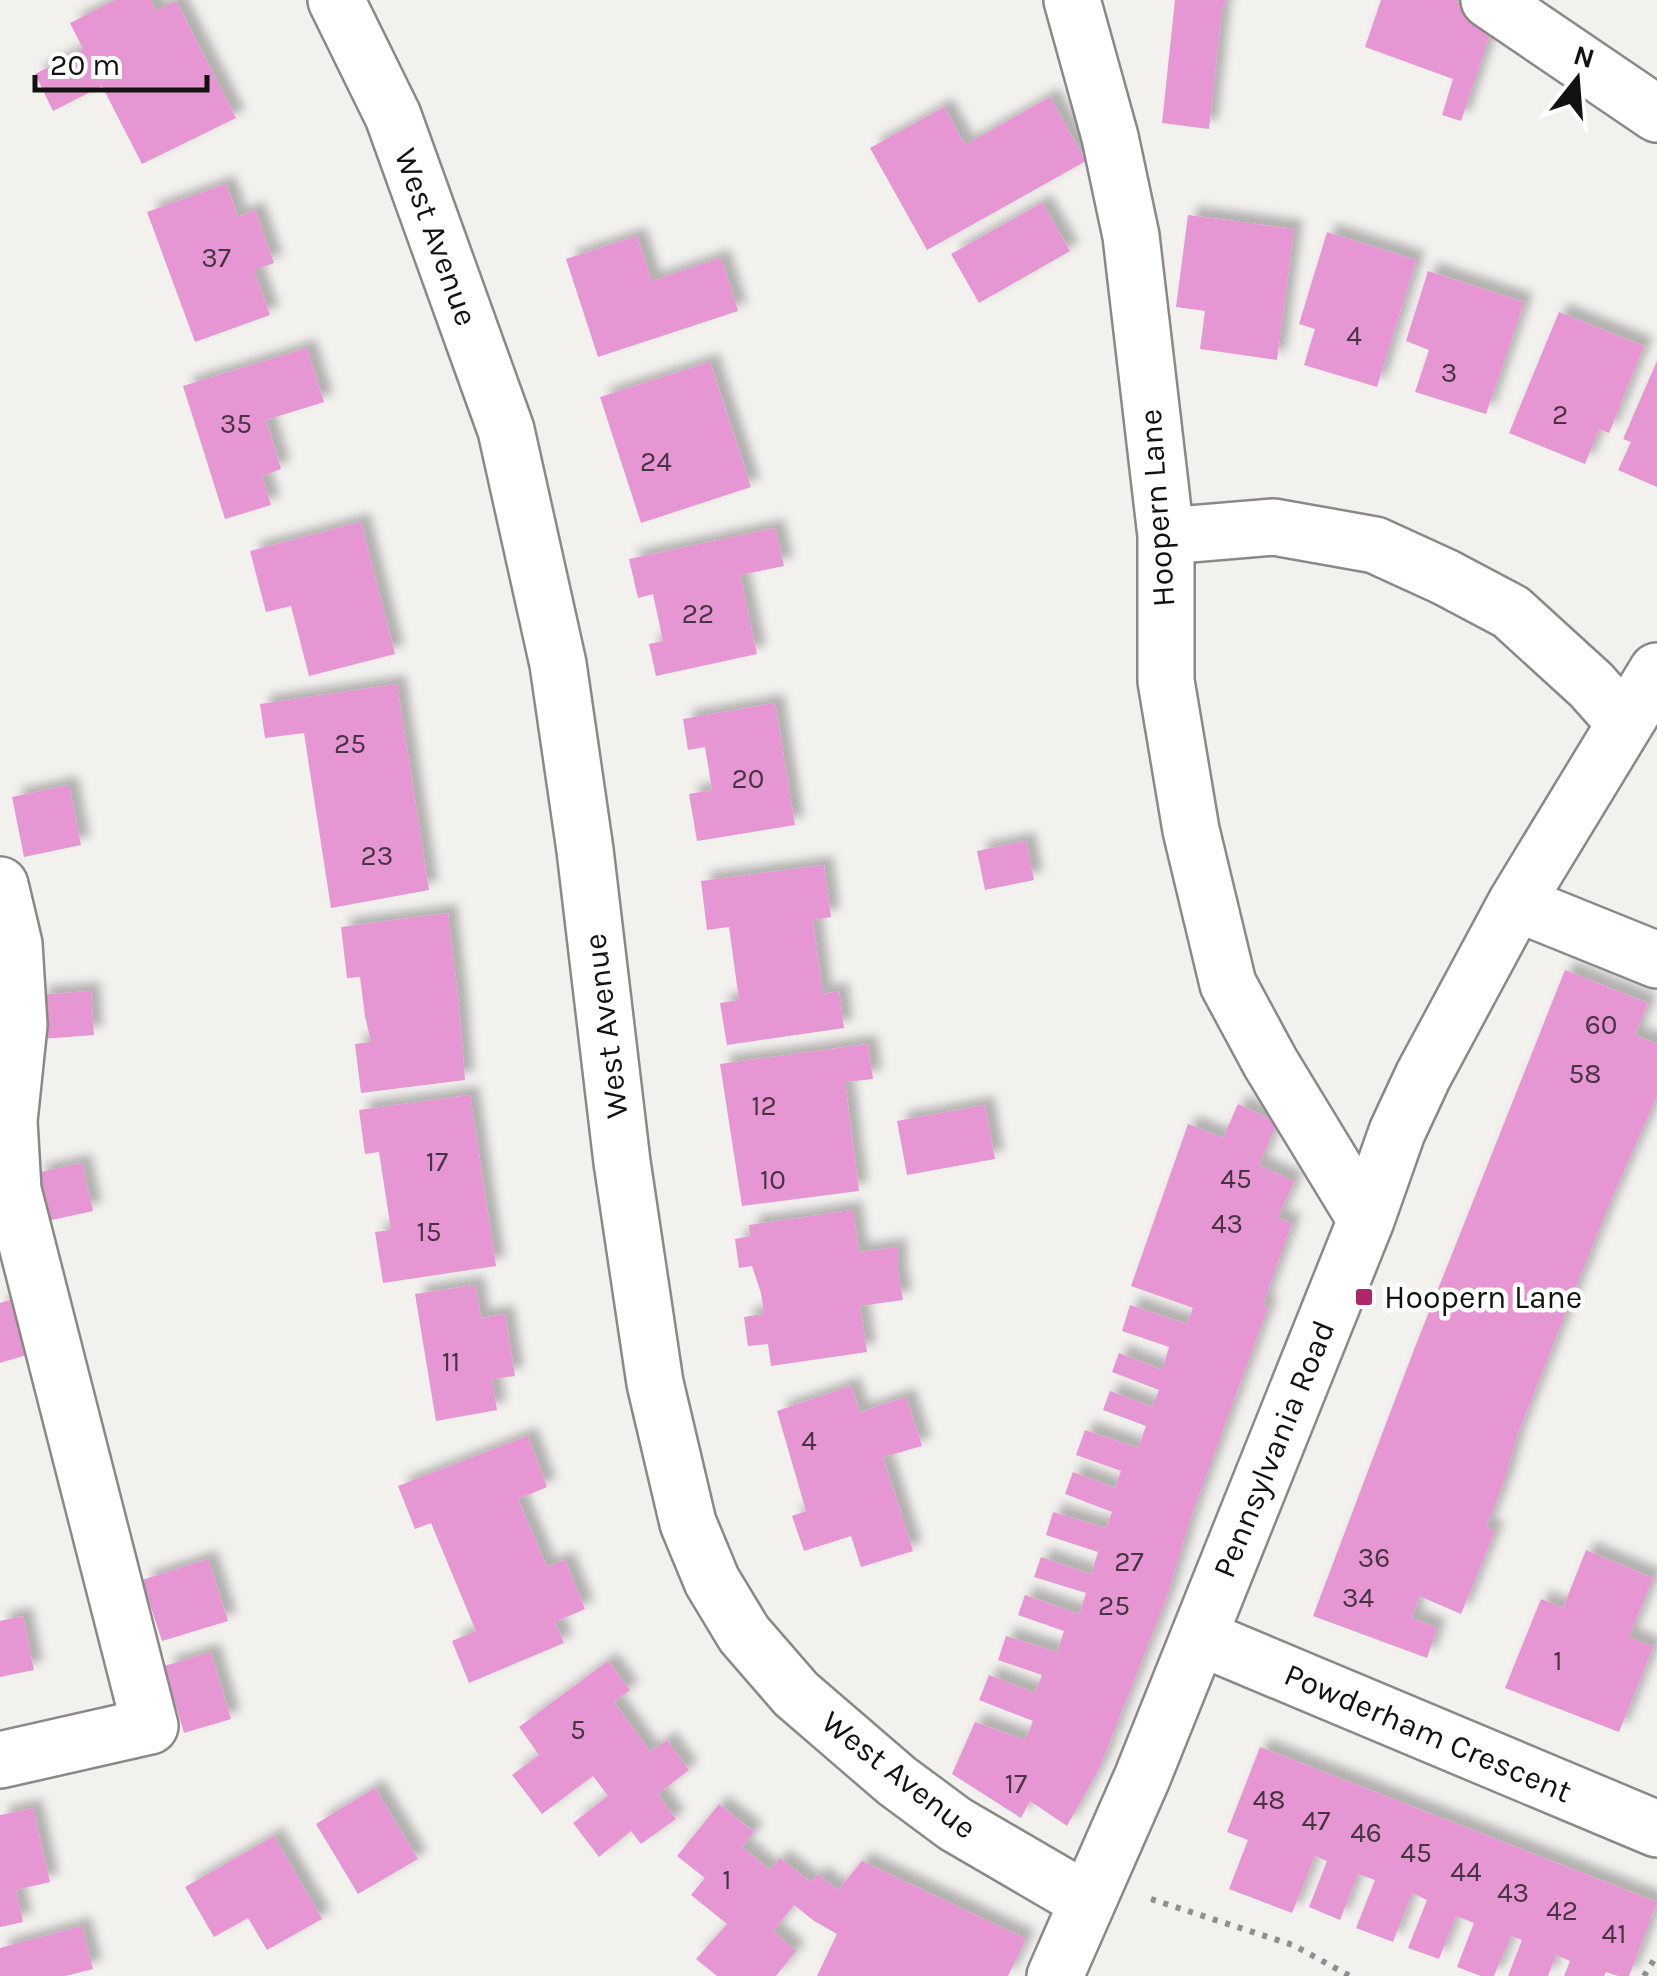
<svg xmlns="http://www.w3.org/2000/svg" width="1657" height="1976" font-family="Karla,sans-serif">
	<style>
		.building { fill: #e696d3; filter: url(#shadow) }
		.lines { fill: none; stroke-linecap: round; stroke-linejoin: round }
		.minor-casing { stroke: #8b8986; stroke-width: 60 }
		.path { stroke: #908f8d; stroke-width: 6; stroke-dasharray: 5 8; stroke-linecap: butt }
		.minor { stroke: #fff; stroke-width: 55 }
		.poi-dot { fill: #af2769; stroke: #fff; stroke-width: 4 }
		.labels { text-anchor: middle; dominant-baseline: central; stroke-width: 9; stroke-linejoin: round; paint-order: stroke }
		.number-label { font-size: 28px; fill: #473342 }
		.street-label { font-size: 32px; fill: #121211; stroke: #fff }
		.poi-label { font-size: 32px; fill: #121211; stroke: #fff; text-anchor: start }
	</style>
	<defs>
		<filter id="shadow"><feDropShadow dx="9" dy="-9" stdDeviation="5" flood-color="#0004"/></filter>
	</defs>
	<rect width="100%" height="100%" fill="#f3f1ee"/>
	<path class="building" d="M 115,0 L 151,0 L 156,11 L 176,1 L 236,118 L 142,164 L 102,86 L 53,111 L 35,74 L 83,49 L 70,23 Z
		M 1175,0 L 1226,0 L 1222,9 L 1209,129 L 1162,123 Z
		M 1381,0 L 1454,0 L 1493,25 L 1461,121 L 1442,115 L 1453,79 L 1365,47 Z
		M 1050,97 L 1086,161 L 927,250 L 870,148 L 944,107 L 965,145 Z
		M 226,184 L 238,217 L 255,210 L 274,263 L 254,270 L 270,315 L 195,342 L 147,212 Z
		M 1042,203 L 1070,251 L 979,303 L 951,254 Z
		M 1188,215 L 1294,229 L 1277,360 L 1200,349 L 1205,311 L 1176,307 Z
		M 1327,232 L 1416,260 L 1377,387 L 1304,365 L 1315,329 L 1299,324 Z
		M 637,236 L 652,281 L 721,258 L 738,311 L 598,357 L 566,259 Z
		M 1428,271 L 1524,302 L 1486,414 L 1415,392 L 1429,350 L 1406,341 Z
		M 1559,312 L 1644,346 L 1609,433 L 1599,429 L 1585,464 L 1509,433 Z
		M 307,348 L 324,402 L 266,420 L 281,469 L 262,476 L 271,505 L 225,519 L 183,386 Z
		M 1657,361 L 1657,487 L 1618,470 L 1631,442 L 1623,439 Z
		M 710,362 L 751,487 L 641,523 L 600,397 Z
		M 361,522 L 395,654 L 309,676 L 291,606 L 266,612 L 250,551 Z
		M 775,528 L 784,566 L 740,575 L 757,654 L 656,676 L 649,644 L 663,641 L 653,594 L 638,598 L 629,559 Z
		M 397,684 L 429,890 L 331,908 L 304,733 L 265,738 L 260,704 Z
		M 775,703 L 795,825 L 697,841 L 689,794 L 712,790 L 705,747 L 688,750 L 683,719 Z
		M 69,785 L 81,845 L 24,857 L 12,797 Z
		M 1026,841 L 1034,880 L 985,890 L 977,851 Z
		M 824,865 L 831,917 L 813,920 L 823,994 L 839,991 L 844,1028 L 727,1045 L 720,1003 L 739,1000 L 729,927 L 707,930 L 701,881 Z
		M 448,913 L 459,1005 L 465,1080 L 361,1093 L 355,1044 L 371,1042 L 365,1016 L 360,977 L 347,978 L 341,927 Z
		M 1565,970 L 1648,1003 L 1635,1035 L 1657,1044 L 1657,1096 L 1607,1209 L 1518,1433 L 1503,1484 L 1486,1527 L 1495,1531 L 1461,1614 L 1419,1596 L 1412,1618 L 1437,1628 L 1427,1658 L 1313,1616 L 1415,1347 Z
		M 91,991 L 94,1035 L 41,1039 L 39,995 Z
		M 868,1044 L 873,1079 L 845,1082 L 859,1191 L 742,1206 L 720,1064 Z
		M 470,1095 L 496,1266 L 383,1283 L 375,1232 L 391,1230 L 379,1152 L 365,1154 L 359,1110 Z
		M 1238,1104 L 1277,1122 L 1259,1165 L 1294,1181 L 1278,1218 L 1292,1223 L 1263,1304 L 1268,1307 L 1191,1517 L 1166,1599 L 1099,1769 L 1067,1826 L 1030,1801 L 1021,1818 L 952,1774 L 975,1722 L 1025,1740 L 1033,1721 L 979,1700 L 989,1675 L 1035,1693 L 1042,1675 L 998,1660 L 1006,1636 L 1057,1652 L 1064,1631 L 1018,1615 L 1025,1595 L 1079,1614 L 1086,1593 L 1034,1577 L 1041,1557 L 1091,1574 L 1098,1552 L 1046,1535 L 1053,1512 L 1106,1528 L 1112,1512 L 1065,1494 L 1073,1472 L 1115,1488 L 1121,1471 L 1076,1455 L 1085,1430 L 1138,1448 L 1146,1426 L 1103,1410 L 1110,1391 L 1152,1407 L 1159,1390 L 1112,1372 L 1119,1353 L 1162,1370 L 1169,1347 L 1122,1331 L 1130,1305 L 1187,1324 L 1193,1308 L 1131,1286 L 1188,1124 L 1223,1138 Z
		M 985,1105 L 995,1159 L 907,1175 L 897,1121 Z
		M 82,1163 L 93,1211 L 47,1221 L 36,1173 Z
		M 853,1210 L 859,1252 L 898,1247 L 898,1272 L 903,1300 L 860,1306 L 867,1352 L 771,1366 L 768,1344 L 748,1346 L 744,1317 L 764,1314 L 761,1293 L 752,1266 L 739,1268 L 735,1239 L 750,1236 L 749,1225 Z
		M 475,1285 L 481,1318 L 505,1314 L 515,1376 L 492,1379 L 497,1410 L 436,1421 L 415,1294 Z
		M 19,1297 L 36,1352 L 0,1363 L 0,1303 Z
		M 851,1386 L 860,1412 L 906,1397 L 922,1446 L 883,1457 L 913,1551 L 861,1567 L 851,1536 L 804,1551 L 792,1516 L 806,1511 L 777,1411 Z
		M 528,1436 L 547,1487 L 518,1499 L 547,1567 L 565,1560 L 585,1609 L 555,1622 L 564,1643 L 469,1683 L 452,1641 L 476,1631 L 431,1523 L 415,1529 L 398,1486 Z
		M 1586,1550 L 1653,1578 L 1629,1637 L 1653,1647 L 1619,1732 L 1505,1688 L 1541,1599 L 1563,1608 Z
		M 208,1559 L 228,1621 L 162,1641 L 142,1580 Z
		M 23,1616 L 34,1670 L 0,1677 L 0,1621 Z
		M 211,1652 L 231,1719 L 184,1733 L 164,1666 Z
		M 608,1661 L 630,1690 L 614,1702 L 650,1752 L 667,1740 L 689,1770 L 658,1794 L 676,1819 L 641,1844 L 631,1831 L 599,1857 L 573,1823 L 608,1796 L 593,1776 L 542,1814 L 512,1775 L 539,1755 L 519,1727 Z
		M 1260,1747 L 1657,1902 L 1629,1976 L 1618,1976 L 1606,1972 L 1604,1976 L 1564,1976 L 1570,1961 L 1556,1955 L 1548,1976 L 1508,1976 L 1522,1940 L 1511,1936 L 1494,1976 L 1481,1976 L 1457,1967 L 1474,1923 L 1456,1916 L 1439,1959 L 1408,1948 L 1427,1900 L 1412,1893 L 1393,1942 L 1356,1928 L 1375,1880 L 1358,1874 L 1340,1920 L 1309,1907 L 1327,1861 L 1315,1856 L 1292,1913 L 1229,1889 L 1248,1840 L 1227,1832 Z
		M 375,1788 L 418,1859 L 358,1894 L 316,1824 Z
		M 719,1804 L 754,1832 L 742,1847 L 770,1870 L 780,1858 L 812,1883 L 817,1874 L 838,1890 L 862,1861 L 1026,1939 L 1008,1976 L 817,1976 L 837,1934 L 814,1921 L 794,1905 L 773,1931 L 796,1951 L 776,1976 L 717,1976 L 696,1959 L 727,1924 L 691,1895 L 705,1878 L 677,1856 Z
		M 33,1808 L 50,1882 L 16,1890 L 23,1922 L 0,1927 L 0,1815 Z
		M 274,1836 L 322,1919 L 267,1950 L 248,1918 L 214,1937 L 185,1887 Z
		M 82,1926 L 93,1969 L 65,1976 L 0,1976 L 0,1948 Z"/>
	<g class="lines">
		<defs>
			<path id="minor" d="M 336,0 L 393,116 L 506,430 L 558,664 L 585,850 L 622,1162 L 655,1383 L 688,1523 L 712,1581 L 744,1634 L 796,1694 L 897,1781 L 955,1824 L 1087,1901
				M 1072,0 L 1110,137 L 1131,236 L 1166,536 L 1166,681 L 1191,830 L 1228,984 L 1270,1062 L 1366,1220
				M 1489,0 L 1657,114
				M 1166,536 L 1274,527 L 1375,545 L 1445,577 L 1511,612 L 1591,685 L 1624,722
				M 0,885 L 14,944 L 19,1025 L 9,1121 L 13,1190 L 150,1726 L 0,1760
				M 1516,903 L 1657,960
				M 1199,1637 L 1657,1829
				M 1055,1976 L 1142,1778 L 1366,1220 L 1397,1132 L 1423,1076 L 1516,903 L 1657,671"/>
		</defs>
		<use href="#minor" class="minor-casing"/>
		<path class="path" d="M 1151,1899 L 1293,1945 L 1350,1976
			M 1644,1976 L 1657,1955"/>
		<use href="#minor" class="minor"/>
	</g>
	<rect class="poi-dot" x="1354" y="1287" width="20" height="20" rx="5"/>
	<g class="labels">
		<g class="number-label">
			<text x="216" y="257">37</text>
			<text x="1354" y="335">4</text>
			<text x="1449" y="372">3</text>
			<text x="1560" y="414">2</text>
			<text x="236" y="423">35</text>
			<text x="656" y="461">24</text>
			<text x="698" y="613">22</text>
			<text x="350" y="743">25</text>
			<text x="748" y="778">20</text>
			<text x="377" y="855">23</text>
			<text x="1601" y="1024">60</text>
			<text x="1585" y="1073">58</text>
			<text x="764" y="1105">12</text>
			<text x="437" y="1161">17</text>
			<text x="1236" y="1178">45</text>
			<text x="773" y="1179">10</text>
			<text x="1227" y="1223">43</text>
			<text x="429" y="1231">15</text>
			<text x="451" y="1361">11</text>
			<text x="809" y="1440">4</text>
			<text x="1374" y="1557">36</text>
			<text x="1129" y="1561">27</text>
			<text x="1358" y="1597">34</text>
			<text x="1114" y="1605">25</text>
			<text x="1558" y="1660">1</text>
			<text x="578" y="1729">5</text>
			<text x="1016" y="1783">17</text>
			<text x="1269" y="1799">48</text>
			<text x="1316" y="1820">47</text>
			<text x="1366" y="1832">46</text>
			<text x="1416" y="1852">45</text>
			<text x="1466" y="1871">44</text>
			<text x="727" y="1879">1</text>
			<text x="1513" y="1892">43</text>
			<text x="1562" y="1910">42</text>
			<text x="1614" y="1933">41</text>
		</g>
		<g class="street-label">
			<text transform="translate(436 237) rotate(70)">West Avenue</text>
			<text transform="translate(1157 508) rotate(-94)">Hoopern Lane</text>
			<text transform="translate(606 1026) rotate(-97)">West Avenue</text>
			<text transform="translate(1274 1449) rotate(-68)">Pennsylvania Road</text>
			<text transform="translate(1428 1733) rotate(23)">Powderham Crescent</text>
			<text transform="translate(899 1775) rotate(38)">West Avenue</text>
		</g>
		<g class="poi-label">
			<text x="1384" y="1297">Hoopern Lane</text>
		</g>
	</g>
	<g transform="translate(1577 80) rotate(17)" stroke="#ffffff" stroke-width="8" paint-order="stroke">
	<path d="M0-8L18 38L0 25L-18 38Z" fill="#121211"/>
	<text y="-15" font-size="28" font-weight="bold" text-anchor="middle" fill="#121211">N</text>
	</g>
	<path d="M35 75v15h172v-15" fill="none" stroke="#121211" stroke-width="5"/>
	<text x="50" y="75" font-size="30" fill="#121211" stroke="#ffffff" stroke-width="8" paint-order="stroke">20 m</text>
</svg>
